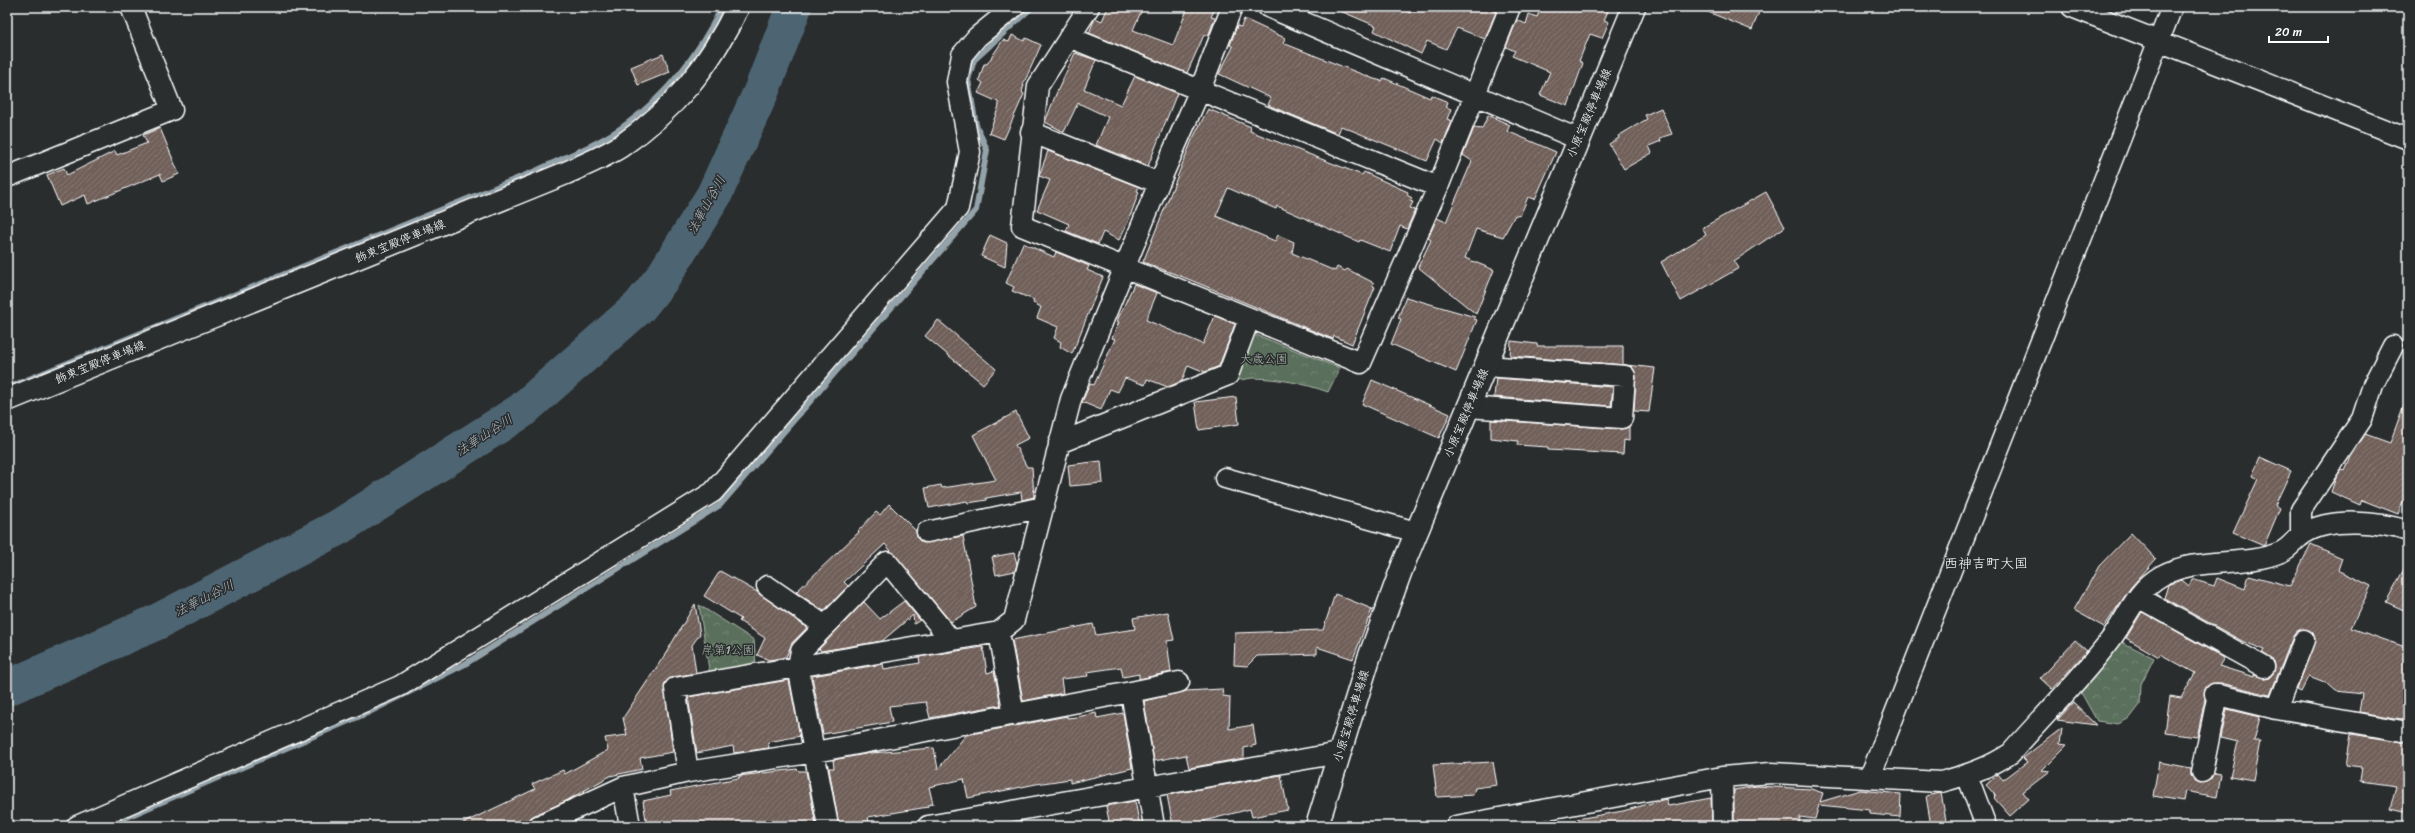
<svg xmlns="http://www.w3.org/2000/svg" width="2415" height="833" font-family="Sriracha,'Klee One',sans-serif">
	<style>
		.forest { fill: url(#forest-crowns); stroke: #acb8ad }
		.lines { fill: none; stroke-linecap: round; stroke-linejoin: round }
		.stream { stroke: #94a3aa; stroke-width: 6 }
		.river { stroke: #4d6572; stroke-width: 36 }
		.building { fill: url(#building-hatch); stroke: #fff }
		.street-casing { stroke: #fff; stroke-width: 23 }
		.secondary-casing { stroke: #fff; stroke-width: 25 }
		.street { stroke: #2a2d2e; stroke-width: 20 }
		.secondary { stroke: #2a2d2e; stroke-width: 22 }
		.labels { text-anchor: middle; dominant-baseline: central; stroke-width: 3; stroke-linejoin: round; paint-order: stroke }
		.street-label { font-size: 12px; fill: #fff; stroke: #2a2d2e }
		.park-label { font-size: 12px; fill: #acb8ad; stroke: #2a2d2e }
		.water-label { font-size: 13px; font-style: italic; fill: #afbac0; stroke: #2a2d2e }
		.quarter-label { font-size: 14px; fill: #fff; stroke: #2a2d2e }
	</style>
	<defs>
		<pattern id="forest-crowns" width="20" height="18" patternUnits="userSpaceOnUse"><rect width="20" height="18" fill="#5a705b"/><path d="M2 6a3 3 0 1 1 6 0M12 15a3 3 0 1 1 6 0" fill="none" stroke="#738574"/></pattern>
		<pattern id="building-hatch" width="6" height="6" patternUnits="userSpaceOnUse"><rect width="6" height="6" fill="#71605a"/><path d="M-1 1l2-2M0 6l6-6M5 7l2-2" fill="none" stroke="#867873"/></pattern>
	</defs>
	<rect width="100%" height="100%" fill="#2a2d2e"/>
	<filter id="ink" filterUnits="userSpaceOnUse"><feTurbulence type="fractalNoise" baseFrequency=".025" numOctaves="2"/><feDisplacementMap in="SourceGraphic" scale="8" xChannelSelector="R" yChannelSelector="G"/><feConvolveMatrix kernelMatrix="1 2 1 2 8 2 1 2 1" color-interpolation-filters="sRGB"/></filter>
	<g filter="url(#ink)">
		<path class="forest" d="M 1254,334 L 1340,368 L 1328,392 C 1303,383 1281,379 1254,378 C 1247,378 1239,382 1233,378 Z
			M 699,605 L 754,640 L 756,666 L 710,676 Z
			M 2122,642 L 2154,658 L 2141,684 L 2140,705 L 2130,718 L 2118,724 L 2097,721 L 2079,689 Z"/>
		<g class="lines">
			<path class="stream" d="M 7,388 L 538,170 C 567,156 601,144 627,124 C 669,93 699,54 722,7
				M 106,826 L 367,713 L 465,664 L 720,505 L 976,210 L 987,150 L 976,125 L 968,80 L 974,60 L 1032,7"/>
			<path class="river" d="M 7,688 L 157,622 L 339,527 L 521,411 L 640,306 L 663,277 L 714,195 L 761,92 L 794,7"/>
		</g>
		<path class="building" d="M 1108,7 L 1143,7 L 1133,30 L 1173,45 L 1188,7 L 1216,7 L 1211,17 L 1215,18 L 1208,36 L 1204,35 L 1187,73 L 1089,33 L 1095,18 L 1102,21 Z
			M 1331,7 L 1396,7 L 1410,13 L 1413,7 L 1484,7 L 1496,12 L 1485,39 L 1457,28 L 1446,49 L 1427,41 L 1421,54 L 1374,31 L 1376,26 Z
			M 1541,7 L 1610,7 L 1604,20 L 1609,22 L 1602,38 L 1590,34 L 1579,61 L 1583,63 L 1568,106 L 1540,95 L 1550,72 L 1512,56 L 1515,51 L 1506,47 L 1517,20 L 1526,24 L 1529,14 L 1537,17 Z
			M 1696,7 L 1761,7 L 1752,30 Z
			M 1244,19 L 1285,38 L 1283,43 L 1374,79 L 1382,81 L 1384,78 L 1430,98 L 1431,95 L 1448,102 L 1446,107 L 1451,109 L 1447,119 L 1452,121 L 1443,143 L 1437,139 L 1427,161 L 1341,126 L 1338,134 L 1268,105 L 1271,98 L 1219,74 L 1233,47 L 1230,45 L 1237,26 L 1241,27 Z
			M 1012,35 L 1024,41 L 1026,38 L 1041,45 L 1023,85 L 1024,85 L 1022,92 L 1024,94 L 1004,139 L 989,133 L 999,106 L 998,102 L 978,93 L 983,83 L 979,80 L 984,64 L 987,64 L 1003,40 L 1009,42 Z
			M 1075,53 L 1096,60 L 1084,89 L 1121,105 L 1135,76 L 1177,93 L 1148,166 L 1096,145 L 1108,117 L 1078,103 L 1064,132 L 1045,122 L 1056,94 Z
			M 663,54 L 670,72 L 638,85 L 631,67 Z
			M 1661,108 L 1672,134 L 1660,138 L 1661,141 L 1649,146 L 1652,153 L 1624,169 L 1609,144 L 1619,138 L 1618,136 L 1647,119 L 1645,115 Z
			M 1208,109 L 1251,127 L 1250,131 L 1362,175 L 1364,172 L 1379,179 L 1408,192 L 1407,195 L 1412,198 L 1410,201 L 1413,202 L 1410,208 L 1415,210 L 1407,229 L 1400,226 L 1390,252 L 1360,240 L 1359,242 L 1277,206 L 1276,209 L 1228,188 L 1216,216 L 1275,241 L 1278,235 L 1294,242 L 1292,253 L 1335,271 L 1337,267 L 1345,271 L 1347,269 L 1374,283 L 1373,286 L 1375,287 L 1352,344 L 1334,336 L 1333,339 L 1188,279 L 1143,262 L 1192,140 Z
			M 1488,115 L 1510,125 L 1507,131 L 1556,152 L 1535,199 L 1528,197 L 1520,216 L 1515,215 L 1503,237 L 1476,229 L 1465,258 L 1494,270 L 1476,314 L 1418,267 L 1431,240 L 1428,238 L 1437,218 L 1446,222 L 1472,161 L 1463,155 L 1474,128 L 1482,129 Z
			M 160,128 L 179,174 L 163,181 L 160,174 L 88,204 L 85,195 L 60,206 L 47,175 L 64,168 L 67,175 L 115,151 L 117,155 L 147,143 L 143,135 Z
			M 1048,151 L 1139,187 L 1137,191 L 1139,192 L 1128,222 L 1119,240 L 1103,232 L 1098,244 L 1066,231 L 1069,224 L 1037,210 L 1050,180 L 1039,176 Z
			M 1766,192 L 1785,227 L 1734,261 L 1739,268 L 1681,301 L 1661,262 L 1706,235 L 1702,228 Z
			M 990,235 L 1007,243 L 1005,267 L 981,256 Z
			M 1023,243 L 1054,257 L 1056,252 L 1089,266 L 1087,270 L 1103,277 L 1072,354 L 1060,347 L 1061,342 L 1054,338 L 1058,327 L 1037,318 L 1041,307 L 1033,303 L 1034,300 L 1012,291 L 1014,287 L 1006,283 Z
			M 1134,284 L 1157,293 L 1146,320 L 1203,344 L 1215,316 L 1235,324 L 1219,366 L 1205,372 L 1188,365 L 1182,381 L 1168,387 L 1147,379 L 1145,385 L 1125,378 L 1118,392 L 1110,389 L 1101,410 L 1082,402 L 1090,384 L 1094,385 L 1115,339 L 1112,338 L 1119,322 L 1117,321 Z
			M 1406,297 L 1475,317 L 1474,319 L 1477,320 L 1456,372 L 1391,344 L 1401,319 L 1398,318 Z
			M 938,320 L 996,369 L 983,384 L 925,336 Z
			M 1511,341 L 1537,344 L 1537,346 L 1623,346 L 1623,364 L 1626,365 L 1510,356 Z
			M 1626,365 L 1655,368 L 1649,412 L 1634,411 L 1636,376 L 1632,367 Z
			M 1496,378 L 1613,387 L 1611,406 L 1494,397 Z
			M 1372,380 L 1450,414 L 1439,438 L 1362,404 Z
			M 1236,397 L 1239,424 L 1199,430 L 1195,402 Z
			M 2406,399 L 2408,399 L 2408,489 L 2398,514 L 2362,500 L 2360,505 L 2331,492 L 2335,480 L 2342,470 L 2345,471 L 2351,457 L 2365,434 L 2390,443 Z
			M 1016,412 L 1029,438 L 1015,445 L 1027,467 L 1032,467 L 1034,497 L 1022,500 L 1021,492 L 986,498 L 987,500 L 968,503 L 967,501 L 929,508 L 925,488 L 941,485 L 942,488 L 996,480 L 973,435 Z
			M 1491,420 L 1621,429 L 1629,426 L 1629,441 L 1624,440 L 1623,454 L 1548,450 L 1548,447 L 1517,445 L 1518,441 L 1491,438 Z
			M 2260,457 L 2291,471 L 2275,505 L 2280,508 L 2264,546 L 2233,533 L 2258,479 L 2252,476 Z
			M 1101,461 L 1103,483 L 1070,486 L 1068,465 Z
			M 889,504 L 916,531 L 918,539 L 923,543 L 963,536 L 976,607 L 951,622 L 885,544 L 844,582 L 848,586 L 824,611 L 796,592 L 859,532 L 858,531 L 876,512 L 880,515 Z
			M 2131,533 L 2156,559 L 2131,587 L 2104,627 L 2074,610 L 2099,566 Z
			M 2311,544 L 2342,558 L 2338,570 L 2371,586 L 2351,628 L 2408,648 L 2408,720 L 2359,712 L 2362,694 L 2336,691 L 2327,683 L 2309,676 L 2301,692 L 2297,690 L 2315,639 L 2313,633 L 2303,629 L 2293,636 L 2270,695 L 2221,683 L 2211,683 L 2204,691 L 2205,699 L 2197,737 L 2165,733 L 2170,696 L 2181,698 L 2195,673 L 2160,654 L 2159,657 L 2126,638 L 2142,612 L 2224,658 L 2219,666 L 2254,677 L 2254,675 L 2264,678 L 2270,677 L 2274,672 L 2275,666 L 2274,661 L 2263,653 L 2265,650 L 2242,641 L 2164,598 L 2168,585 L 2182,580 L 2189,586 L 2192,579 L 2214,586 L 2217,578 L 2245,589 L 2249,575 L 2290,586 Z
			M 1014,553 L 1017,564 L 1015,571 L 996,575 L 992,557 Z
			M 2408,562 L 2408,612 L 2386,602 Z
			M 720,571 L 759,593 L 807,628 L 792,643 L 786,657 L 769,660 L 757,655 L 765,638 L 739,621 L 741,619 L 704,596 Z
			M 1335,594 L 1372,609 L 1353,659 L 1317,647 L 1317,654 L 1257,656 L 1247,666 L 1234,665 L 1235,633 L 1323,630 Z
			M 904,601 L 920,620 L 914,624 L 913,615 L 882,641 L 821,651 L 819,649 L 864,602 L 880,619 Z
			M 695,604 L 700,634 L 692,645 L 696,673 L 673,677 L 664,684 L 673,752 L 640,758 L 642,769 L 610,776 L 566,801 L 533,816 L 521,826 L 457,826 L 535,789 L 532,784 L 563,770 L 565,774 L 608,750 L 605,738 L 627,735 L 623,718 L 666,653 Z
			M 1168,612 L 1174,640 L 1167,641 L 1171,672 L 1139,679 L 1139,674 L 1123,677 L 1121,667 L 1087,672 L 1088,676 L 1061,679 L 1063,693 L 1023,701 L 1012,640 L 1093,624 L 1096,635 L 1135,629 L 1133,618 Z
			M 2075,640 L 2087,651 L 2052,689 L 2040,678 Z
			M 983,647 L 987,673 L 994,671 L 1001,705 L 930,718 L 926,702 L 889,706 L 892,722 L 823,734 L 812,676 L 883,664 L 884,669 L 920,663 L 919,657 Z
			M 789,680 L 800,736 L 768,742 L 769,748 L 734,753 L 733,746 L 697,753 L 688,697 Z
			M 1222,689 L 1223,696 L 1230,697 L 1229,729 L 1253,725 L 1256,745 L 1244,748 L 1244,758 L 1189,768 L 1186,755 L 1154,761 L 1144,701 L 1186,691 Z
			M 2073,703 L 2096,725 L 2057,720 Z
			M 2227,709 L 2260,717 L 2254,741 L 2260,741 L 2253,780 L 2230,776 L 2238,742 L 2221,738 Z
			M 1096,713 L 1097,718 L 1123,713 L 1132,768 L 1070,783 L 1070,779 L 1036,784 L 968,798 L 964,779 L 929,787 L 933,804 L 927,805 L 928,807 L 868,817 L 869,822 L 839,826 L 829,768 L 834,768 L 833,760 L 871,753 L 934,748 L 938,769 L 966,735 L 1067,716 L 1067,718 L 1077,717 Z
			M 2062,728 L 2060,744 L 2067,745 L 2042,770 L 2050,771 L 2023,792 L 2029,799 L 2010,816 L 1994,798 L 1996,796 L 1986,785 L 1998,774 L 2003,780 L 2027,762 L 2023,758 Z
			M 2351,734 L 2408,743 L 2408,813 L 2390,809 L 2396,786 L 2360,781 L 2362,767 L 2346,765 Z
			M 1493,762 L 1497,785 L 1475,788 L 1473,795 L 1437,797 L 1433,765 Z
			M 2159,762 L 2191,768 L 2191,776 L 2200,783 L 2210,780 L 2214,773 L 2221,774 L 2217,797 L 2185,791 L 2183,801 L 2153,796 Z
			M 797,769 L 799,771 L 806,771 L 816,826 L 647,826 L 643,801 L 671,795 L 670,791 L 739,778 L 739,776 Z
			M 1281,775 L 1288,810 L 1252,817 L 1250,809 L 1204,821 L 1206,826 L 1173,826 L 1167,795 Z
			M 1756,786 L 1811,789 L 1823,793 L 1820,802 L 1860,790 L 1901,794 L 1900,817 L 1870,814 L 1870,810 L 1819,805 L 1815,819 L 1800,817 L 1799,826 L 1734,826 L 1734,790 Z
			M 1941,793 L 1947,826 L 1931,826 L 1926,796 Z
			M 1711,798 L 1712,826 L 1578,826 L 1577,819 L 1623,811 L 1666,799 L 1668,806 Z
			M 1135,801 L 1140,826 L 1110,826 L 1106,806 Z"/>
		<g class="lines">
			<defs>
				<path id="street" d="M 1089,7 L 1038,86 L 1022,226 L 1361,363 L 1438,187 L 1510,7
					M 1268,7 L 1578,139
					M 2072,7 L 2408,139
					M 1069,37 L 1438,187
					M 1031,132 L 1159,183
					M 7,177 L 172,110 L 131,7
					M 1468,407 L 1622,418 L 1625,376 L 1486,366
					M 1059,443 L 1228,375 L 1249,319
					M 1225,478 L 1416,532
					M 927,532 L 1043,507
					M 2301,536 L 2301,510 L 2362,419 L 2373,385 L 2393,346
					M 767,586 L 825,626
					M 2138,597 L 2264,667
					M 1131,692 L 1179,682
					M 2215,694 L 2277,709 L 2408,732
					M 2277,709 L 2304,640
					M 1014,715 L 999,632 L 1014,620 L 1071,399 L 1159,183 L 1200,90 L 1232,7
					M 688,772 L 675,688 L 999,632
					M 2202,772 L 2218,694
					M 1967,775 L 1986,826
					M 1722,777 L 1723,826
					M 1870,777 L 2172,7
					M 623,787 L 630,826
					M 77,826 L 400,686 L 713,492 L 958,208 L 970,152 L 957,82 L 962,55 L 977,37 L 1014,7
					M 538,826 L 623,787 L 688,772 L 815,752 L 1131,692 L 1154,826
					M 828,826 L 798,666 L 801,651 L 887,562 L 951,640
					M 928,826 L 1339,753
					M 1456,826 L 1722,777 L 1771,773 L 1941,782 C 1967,775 1989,768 2011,753 C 2044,715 2081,679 2111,639 C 2127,618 2136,590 2161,576 C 2198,556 2243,568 2281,552 C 2290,548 2296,538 2305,533 C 2331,517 2380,522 2408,531"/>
				<path id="secondary" d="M 7,400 L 566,173 C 584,165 604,157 621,146 C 676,108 709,66 738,7
					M 1317,826 L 1369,658 L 1403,565 L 1634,7"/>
			</defs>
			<use href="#street" class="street-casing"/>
			<use href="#secondary" class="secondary-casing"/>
			<use href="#street" class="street"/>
			<use href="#secondary" class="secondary"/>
		</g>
	</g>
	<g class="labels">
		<g class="street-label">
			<text transform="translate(1589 113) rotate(-67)">小原宝殿停車場線</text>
			<text transform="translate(400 241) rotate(-22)">飾東宝殿停車場線</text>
			<text transform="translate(100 362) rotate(-22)">飾東宝殿停車場線</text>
			<text transform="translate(1466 413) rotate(-67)">小原宝殿停車場線</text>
			<text transform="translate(1351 716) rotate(-73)">小原宝殿停車場線</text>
		</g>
		<g class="park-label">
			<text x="1264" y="359">大歳公園</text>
			<text x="728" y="650">岸第1公園</text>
		</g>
		<g class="water-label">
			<text transform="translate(706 205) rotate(-61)">法華山谷川</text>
			<text transform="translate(484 435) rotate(-33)">法華山谷川</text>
			<text transform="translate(204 598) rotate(-27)">法華山谷川</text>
		</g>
		<g class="quarter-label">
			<text x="1986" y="563">西神吉町大国</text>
		</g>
	</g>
	<rect width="2415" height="833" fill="none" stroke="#2a2d2e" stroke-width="24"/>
	<rect x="12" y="12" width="2391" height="809" fill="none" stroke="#fff" stroke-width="1.5" filter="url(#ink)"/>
	<path d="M2269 36v6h59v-6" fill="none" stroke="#ffffff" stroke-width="2"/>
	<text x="2275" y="36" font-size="12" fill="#ffffff" stroke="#2a2d2e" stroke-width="3" paint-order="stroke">20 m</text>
</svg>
